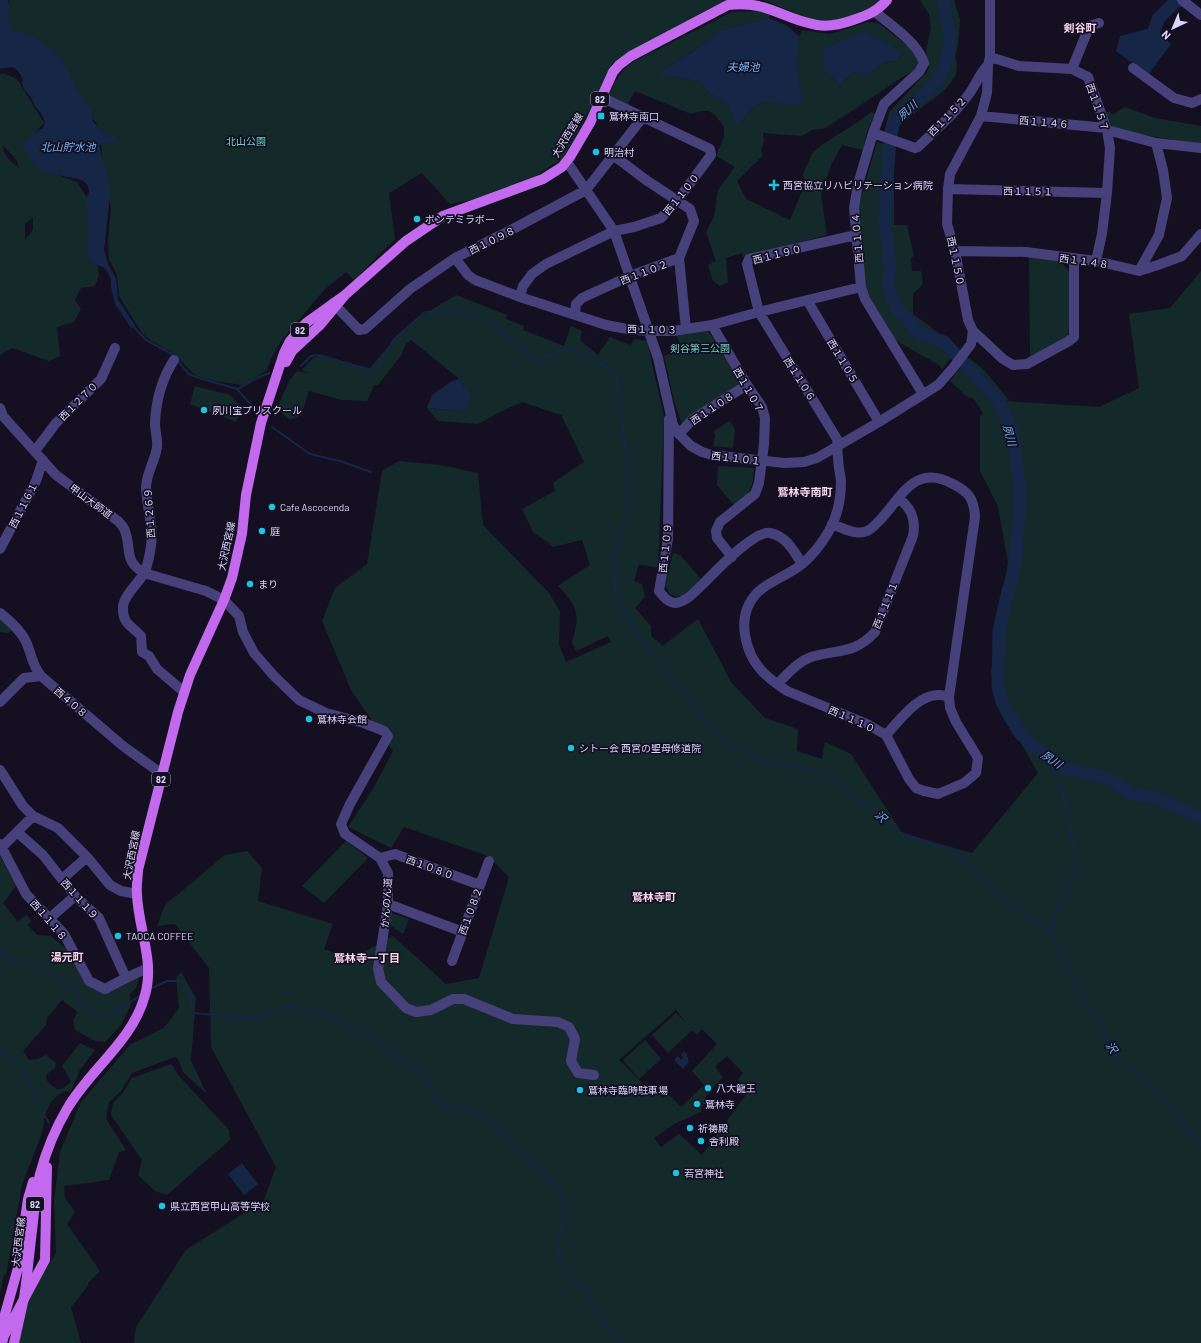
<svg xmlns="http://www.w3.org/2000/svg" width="1201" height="1343" font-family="Barlow,'Noto Sans JP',sans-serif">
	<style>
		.green { fill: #142a2a; fill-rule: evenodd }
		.water { fill: #152646 }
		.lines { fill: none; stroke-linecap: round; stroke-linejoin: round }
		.stream { stroke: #152646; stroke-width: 2 }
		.river { stroke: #152646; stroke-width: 13 }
		.minor { stroke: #46417b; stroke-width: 10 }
		.major { stroke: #c269ed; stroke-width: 10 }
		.major-bridge { stroke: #c269ed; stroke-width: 10 }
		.poi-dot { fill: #1bc4e1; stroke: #141021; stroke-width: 1.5 }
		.labels { text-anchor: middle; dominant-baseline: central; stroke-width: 3.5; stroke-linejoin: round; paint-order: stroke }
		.shield { fill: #141021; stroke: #9f9ab9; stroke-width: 1 }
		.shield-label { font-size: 9px; font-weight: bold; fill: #dbd5fa }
		.street-label { font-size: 10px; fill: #dbd5fa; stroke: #141021 }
		.poi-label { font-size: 10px; fill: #dbd5fa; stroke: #141021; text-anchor: start }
		.park-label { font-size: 10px; fill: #6ad1bc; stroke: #141021 }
		.neighbourhood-label { font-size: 11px; font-weight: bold; fill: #fad7ec; stroke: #141021 }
		.water-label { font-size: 11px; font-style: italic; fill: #70aeee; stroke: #141021 }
	</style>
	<rect width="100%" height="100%" fill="#141021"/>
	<path class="green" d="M 9,0 L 731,0 L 629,52 L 612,64 L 609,74 L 563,159 L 552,165 L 534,177 L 515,183 L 489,197 L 450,204 L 422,173 L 389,193 L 395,239 L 354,280 L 346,272 L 324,290 L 281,341 L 271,359 L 267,370 L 244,385 L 220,382 L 196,376 L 173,353 L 150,340 L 142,333 L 119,296 L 117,275 L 109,259 L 108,242 L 111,207 L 103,174 L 101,136 L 96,123 L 62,73 L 5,27 Z
		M 763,0 L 879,0 L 878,4 C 868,9 857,17 847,20 C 814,27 792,10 763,0 Z
		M 920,0 L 954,0 L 960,20 L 958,44 L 955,57 L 957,64 L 956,75 L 945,90 L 901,123 L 895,137 L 884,134 L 889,112 L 926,73 L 929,68 L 926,50 L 931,28 L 929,14 Z
		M 758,11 L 770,15 L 769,18 L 717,31 L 706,42 L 689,54 L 664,69 L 661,76 L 673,76 L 700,82 L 708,92 L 730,106 L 742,122 L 751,109 L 765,101 L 803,96 C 801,90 798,84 797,77 C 795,65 796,41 802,30 L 830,34 L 868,22 L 878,23 L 907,45 L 919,61 L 915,69 L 826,128 L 812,130 L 802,136 L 763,133 L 764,141 L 761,150 L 763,156 L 756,162 L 737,181 L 746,199 L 790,220 L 805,184 L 803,174 L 812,154 L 820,146 L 861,120 L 871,112 L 875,114 L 867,131 L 863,150 L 842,145 L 832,163 L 821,194 L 827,235 L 743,257 L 742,253 L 726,258 L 728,282 L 720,286 L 713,281 L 708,265 L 716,261 L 706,232 L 714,217 L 718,190 L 735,167 L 716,156 L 724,137 L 724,127 L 716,116 L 709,111 L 701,111 L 691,114 L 635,91 L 627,105 L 608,97 C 617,79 618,73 635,61 L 732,12 ZM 901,54 L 897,61 L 883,63 L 871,73 L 854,72 L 839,86 L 832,76 Z
		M 3,73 L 17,79 L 44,123 L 26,144 L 37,167 L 77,182 L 92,206 L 91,232 L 99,275 L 95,286 L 81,288 L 75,300 L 81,309 L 74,322 L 57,327 L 60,356 L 49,361 L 13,348 L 0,355 L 0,74 ZM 3,145 L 17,161 L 19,168 C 11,161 3,157 3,145 ZM 33,217 L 33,230 L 25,240 L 25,224 Z
		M 1125,107 L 1155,118 L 1201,126 L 1201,144 L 1132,133 L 1112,126 L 1106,113 L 1109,111 L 1112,115 Z
		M 877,142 L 896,148 L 894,168 L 894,225 L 907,225 L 914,256 L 911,258 L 912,271 L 921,271 L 923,284 L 913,294 L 913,314 L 959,348 L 942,369 L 939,365 L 895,340 L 868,300 L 865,287 L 858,208 Z
		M 1029,257 L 1060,260 L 1070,273 L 1069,328 L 1068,336 L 1030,358 Z
		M 1201,271 L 1201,1343 L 134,1343 L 136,1327 L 186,1250 L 264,1200 L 276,1167 L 211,1047 L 209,968 L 175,924 L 157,926 L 165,905 L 225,855 L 247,851 L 262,868 L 258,901 L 333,924 L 324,949 L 351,959 L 393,936 L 446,984 L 479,978 L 509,877 L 488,856 L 404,827 L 391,848 L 348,827 L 373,789 L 393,751 L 351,690 L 322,621 L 335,588 L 367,564 L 382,471 L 399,461 L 440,465 L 478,473 L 483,525 L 549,593 L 560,611 L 559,644 L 566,662 L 611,642 L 608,636 L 576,651 L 572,642 C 580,615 579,607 558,586 L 590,565 L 582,540 L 553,547 L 550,544 L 533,532 L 522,509 L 555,491 L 553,483 L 584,462 L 561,415 L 522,402 L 502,411 L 478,424 L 438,421 L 427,408 L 459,411 L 464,387 L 463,382 L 411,340 L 405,345 L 402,354 L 378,385 L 374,385 L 367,401 L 342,400 L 309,391 L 301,415 L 290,420 L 277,409 L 289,381 L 297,371 L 310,374 L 302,370 L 313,358 L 320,356 L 368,370 L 400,333 L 415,320 L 456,295 L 507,315 L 506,319 L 524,326 L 523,330 L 564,346 L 571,326 L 582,331 L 580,340 L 598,355 L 610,337 L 630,345 L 635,339 L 647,341 L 664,417 L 658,568 L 639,564 L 634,581 L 642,584 L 645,597 L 635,608 L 651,626 L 651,636 L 662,645 L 661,647 L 698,619 L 731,682 L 765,718 L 798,729 L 797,751 L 822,759 L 825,742 L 851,754 L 902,833 L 972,853 L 1038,773 L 1004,713 L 991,673 L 996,627 L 1008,563 L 998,506 L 980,471 L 980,416 L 983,413 L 974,399 L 967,397 L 950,381 L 969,358 L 985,371 L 1009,400 L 1005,401 L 1099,407 L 1139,388 L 1129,314 L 1170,308 ZM 676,1010 L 686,1023 L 676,1013 L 652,1035 L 668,1053 L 692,1030 L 697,1035 L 702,1029 L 717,1044 L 692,1071 L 704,1085 L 681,1107 L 661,1087 L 652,1093 L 619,1060 ZM 727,1056 L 743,1073 L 738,1080 L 748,1092 L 702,1155 L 679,1134 L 661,1147 L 654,1138 L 674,1124 L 701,1112 L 706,1096 L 723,1077 L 715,1067 Z
		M 707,329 L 740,381 L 740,385 L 682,425 L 674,400 L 664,356 L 682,350 L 676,334 Z
		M 195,386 L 230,395 L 243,408 L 236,422 L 190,404 Z
		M 730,421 L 735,430 L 733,448 L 713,446 L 715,436 L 714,431 Z
		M 718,466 L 754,468 C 752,491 752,491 734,505 L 717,485 Z
		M 673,553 L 680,555 L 701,579 L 684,595 L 677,597 L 669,593 L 665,585 Z
		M 0,616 L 14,626 L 9,633 L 0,632 Z
		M 346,841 L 368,858 L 324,903 L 302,886 Z
		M 0,856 L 16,886 L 3,903 L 17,921 L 27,915 L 31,920 L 28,925 L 37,935 L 51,936 L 65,948 L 85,984 L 98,991 L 136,976 L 139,979 L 136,988 L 130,994 L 130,1007 L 120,1026 L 105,1042 L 95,1041 L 75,1030 L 73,1020 L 78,1012 L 62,1000 L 47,1018 L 46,1025 L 23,1051 L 29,1060 L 37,1059 L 46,1055 L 56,1063 L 55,1068 L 47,1074 L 46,1079 C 56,1091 60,1093 71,1081 L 62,1066 L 80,1043 L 95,1050 L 80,1070 L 71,1091 L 63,1092 L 57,1096 L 51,1102 L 45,1115 L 42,1133 L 22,1185 L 6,1275 L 4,1275 L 0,1292 Z
		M 392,913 L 409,919 L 403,934 L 388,924 Z
		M 181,972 L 196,998 L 191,1061 L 207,1094 L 183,1072 L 178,1059 L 175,1057 L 132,1073 L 121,1091 L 109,1102 L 106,1119 L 126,1150 L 119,1152 L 109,1180 L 64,1186 L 65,1198 L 75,1212 L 67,1224 L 100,1271 L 88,1283 L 88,1286 L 71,1307 L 81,1343 L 18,1343 L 29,1298 L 56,1253 L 54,1202 L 60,1152 L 81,1102 L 131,1044 L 164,1028 L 179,1008 L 176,977 Z
		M 645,1040 L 661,1059 L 639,1079 L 623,1060 Z
		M 171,1064 L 180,1077 L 229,1130 L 230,1140 L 167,1195 L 155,1191 L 138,1175 L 142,1160 L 111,1115 L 113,1103 L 123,1093 L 132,1078 Z"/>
	<path class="water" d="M 0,0 L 8,0 C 11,9 6,20 10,28 L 32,36 L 43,42 L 61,59 L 80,94 L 92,112 L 93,121 L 101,131 L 117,137 L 117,140 L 99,145 L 109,183 L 109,205 L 104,250 L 108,264 L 116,278 L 118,300 L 135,325 L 132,329 L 115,304 L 111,287 L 111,279 L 107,271 L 103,267 L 91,263 L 89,260 L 87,253 L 88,223 L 86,199 L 89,192 L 87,184 L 82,180 L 44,172 L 38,169 L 23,149 L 23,143 C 30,138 36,131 43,128 L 45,122 L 41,113 L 35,106 L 31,97 L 24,90 L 22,82 L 23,81 C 19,68 13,65 0,69 Z
		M 769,18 L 786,25 L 799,36 C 796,58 795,74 803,96 L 798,106 L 765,101 L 751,109 L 742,122 L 735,124 L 730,106 L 708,92 L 700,82 L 673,76 L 660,76 L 664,69 L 689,54 L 706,42 L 717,31 Z
		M 1155,27 L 1171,44 L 1148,75 L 1116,51 L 1120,36 Z
		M 864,31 L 891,45 L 901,54 L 897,61 L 883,63 L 871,73 L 861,76 L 854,72 L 839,86 L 832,76 L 824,71 L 823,54 L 824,48 Z
		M 459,379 L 463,382 L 464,387 L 469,390 L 470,403 L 467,409 L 459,411 L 427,408 L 432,395 L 452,381 Z
		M 684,1051 L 687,1055 L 689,1062 L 683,1069 L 674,1060 L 678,1056 L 681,1060 L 683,1057 L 681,1054 Z
		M 242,1163 L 258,1184 L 244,1195 L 228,1174 Z"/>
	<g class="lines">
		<path class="stream" d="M 132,325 L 146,340 L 172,354 L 174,357
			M 177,360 L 189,374 L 196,377 L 237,389 L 258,413
			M 301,366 L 311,356 L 318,355 L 372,370 L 377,368 L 394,339 L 425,312 L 458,311 L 476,315 L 493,323 L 534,359 L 541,360 L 561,350 L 572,349 L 608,368 L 616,376 L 628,468 L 626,517 L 613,560 L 616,595 L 634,630 L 717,734 L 769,763 L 818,771 L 870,807 L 901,833 L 952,850 L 993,889 L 1049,930 L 1095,1020 L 1116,1055 L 1157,1091 L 1201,1145
			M 237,389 C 248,384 257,377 269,373
			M 272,427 L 310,454 L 340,461 L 371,472
			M 1049,930 L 1078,864 L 1063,794 L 1053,771 L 1052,760
			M 0,949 L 10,960 L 26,960 L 50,975 L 66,982 L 72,988 L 84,1008 L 94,1015 L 101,1015 L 118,1010 L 141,995
			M 150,989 L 167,981 L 182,981 L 190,994 L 193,1013 L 225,1016 L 230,1018 L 253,1017 L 277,1009 L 288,1007 L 337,1018 L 364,1034 L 388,1051 L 408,1062 L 424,1077 L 437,1098 L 444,1104 L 474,1113 L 493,1122 L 511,1142 L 539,1167 L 558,1188 L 563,1200 L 565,1214 L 557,1247 L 560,1258 L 568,1275 L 585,1292 L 590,1303 L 618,1343
			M 0,1051 L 15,1062 L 23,1070 L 28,1079 L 37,1103 L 49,1123"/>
		<path class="river" d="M 943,0 L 950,36 L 948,56 L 939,79 L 921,98 L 901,113 L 893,124 L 889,147 L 885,221 L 890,268 L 888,285 L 896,308 L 909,320 L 918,333 L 944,342 L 998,400 L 1006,417 L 1013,435 L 1020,491 L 1019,519 L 1014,572 L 1007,595 L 999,631 L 998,686 L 1002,702 L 1009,715 L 1020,733 L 1032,745 L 1067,769 L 1101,777 L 1113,781 L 1131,794 L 1158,798 L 1201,818
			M 1154,31 L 1158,19 L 1174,3 L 1178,1"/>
		<path class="minor" d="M 990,0 L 990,57 L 988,65 L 987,93 L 981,116 L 950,174 L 948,189 L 947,224 L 955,251 L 968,320 L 973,331 L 1003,359 L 1013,365 L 1027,364 L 1069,341 L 1074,337 L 1074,260
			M 1182,0 L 1201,15
			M 875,12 C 891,25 918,43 924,63 L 919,72 L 884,104 L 873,133 L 858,184 L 854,208 L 861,287 L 865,299 L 923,394
			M 990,57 L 1019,66 L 1072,69 L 1088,77 L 1107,130 L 1110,148 L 1107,193 L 1102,234 L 1096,261
			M 1133,68 L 1174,98 L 1192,103 L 1201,99
			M 1072,69 L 1089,27 L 1092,25 L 1099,23
			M 981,116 L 1106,128
			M 1107,130 L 1156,143 L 1201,148
			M 873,133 L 915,148 L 918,147 C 936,129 957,112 971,91 C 977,82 980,73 988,65
			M 613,155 L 646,180 L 690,209 L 694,221 L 679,258
			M 567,162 L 614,231 L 658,358 L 673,425 L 679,434 L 691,446 L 702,452 L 712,455 L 784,463 L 804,462 L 817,458 L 879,422 L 938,385 L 953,368 L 971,344 L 973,331
			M 948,189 L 1107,193
			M 955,251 L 1026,252 L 1096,261 L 1139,271 L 1158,265 L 1182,256 L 1201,234
			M 455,258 L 468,275 L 475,280 L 520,297 L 606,325 L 627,329 L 649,331 L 673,331 L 712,325 L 759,312 L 861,287
			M 1139,271 L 1159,235 L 1167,198 L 1163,170 L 1156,143
			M 520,297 L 523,286 L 532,274 L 546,264 L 614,231 L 634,227 L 661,218 L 677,201 L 711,155 L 710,149 L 601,97
			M 807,300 L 879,422
			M 333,303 L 359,330 L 365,329 L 410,289 L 455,258 L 511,230 L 586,190 L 643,117
			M 575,314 L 576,304 L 582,298 L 630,276 L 679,258 L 686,329
			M 712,325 L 747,385 L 762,407 L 765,418 L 764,444 L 759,483 L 755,494 L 720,522 L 716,531 L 717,538 L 732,557
			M 174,360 C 161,380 156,400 155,423 C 155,431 158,440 157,447 C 155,462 146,473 146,488 C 147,510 155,530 150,552 C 149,558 147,569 143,575 C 138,583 123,597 123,607 C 122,624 132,626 141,636 L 142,652 L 149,656 L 157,669 L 184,692
			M 0,408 L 3,416 L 56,475 L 118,521 C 121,524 124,527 125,531 C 132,550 123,560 144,573 L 206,591 L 224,600 L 239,616 L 243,632 L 254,653 L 274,676 L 299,700 L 326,713 L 364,723 L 384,731 L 388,736 L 350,804 L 341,824 L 345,834 L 380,858 L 388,873 L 388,904 L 378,968 L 381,982 L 406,1008 L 416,1012 L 431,1010 L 453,999 L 464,999 L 513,1019 L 558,1022 L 569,1027 L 575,1039 L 571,1061 L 578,1073 L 594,1075
			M 669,419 L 668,539 L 659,591 C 664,597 668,603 676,603 C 688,601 695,591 703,584 C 715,572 754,530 770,533 C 786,536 794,551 802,564
			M 679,434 L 693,419 L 747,385
			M 35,451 L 56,423 L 101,379 L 115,348
			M 832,524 C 843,528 856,536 867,531 C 872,529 875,525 879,521 C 902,497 914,463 953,484 C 969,492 974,499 975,517 L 949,697 L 950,708 L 956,722 L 978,758 L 976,773 L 964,783 L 938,794 L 924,791 L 916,788 L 909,779 L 886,735 L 867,724 L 787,691 C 780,686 772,681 765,674 C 745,655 735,617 756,594 C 768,581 788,576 802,564 C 812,556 822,543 829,531 C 837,517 841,498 841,481 C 840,473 838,465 838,457 C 837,451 838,445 837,439 L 759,312 L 747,264 L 749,259 L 856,235
			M 0,549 L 36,481 L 43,460
			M 0,613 C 9,620 23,633 27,644 C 32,656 32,665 41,676 L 123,746 L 162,774
			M 777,684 C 787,675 797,662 811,657 C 837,649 854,655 875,632 L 913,536 C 916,520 912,508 898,498
			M 0,702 L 24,678 L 41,676
			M 886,735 C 899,721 919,693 940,695 C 943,695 946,696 949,697
			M 0,770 L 23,806 L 33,816 L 58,828 L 87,857 L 110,885 L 121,891 L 137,894
			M 17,832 L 43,855 L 75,896 L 99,918 L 126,978
			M 0,844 L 26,894 L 64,934 L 89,981 L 105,989 L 126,978 L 148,968
			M 2,847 L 33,816
			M 380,858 L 395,854 L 480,885
			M 62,879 L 87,857
			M 388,904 L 463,932
			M 50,918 L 75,896
			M 452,961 L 489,861"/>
		<path class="major" d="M 286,362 L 292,351 L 320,325 L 345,295 L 406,241 L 443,216 L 543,179 L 562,167 L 570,157 L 590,123 L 613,72 L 619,65 L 631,56 L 728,5 C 768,0 781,19 817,25 C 829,27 842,24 853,20 C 868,15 876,12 887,0
			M 27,1276 C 29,1254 32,1233 34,1212 C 36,1200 37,1186 40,1174 C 46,1152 55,1129 67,1109 C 90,1069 133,1041 145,995 C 155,961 138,928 137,894 C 136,886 138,877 138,870 L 178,712 L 190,675 L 224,600 L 232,578 L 242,534 L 246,495 L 261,423 L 284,353 L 290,341 L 306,323 L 345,295
			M 0,1332 L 18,1268 L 28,1199 L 33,1182
			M 2,1343 L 4,1336 L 45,1260 L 47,1167"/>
		<path class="major-bridge" d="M 14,1343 L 24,1298 L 27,1276"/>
	</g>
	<g class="poi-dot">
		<rect x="597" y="112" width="8" height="8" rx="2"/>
		<circle cx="596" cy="152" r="4"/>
		<path d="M772 179h4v4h4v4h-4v4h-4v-4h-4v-4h4z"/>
		<circle cx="417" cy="219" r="4"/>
		<circle cx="204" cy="410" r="4"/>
		<circle cx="272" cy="507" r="4"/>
		<circle cx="262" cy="531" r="4"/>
		<circle cx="250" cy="584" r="4"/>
		<circle cx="309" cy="719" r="4"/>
		<circle cx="571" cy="748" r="4"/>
		<circle cx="118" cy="936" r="4"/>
		<circle cx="708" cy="1088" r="4"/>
		<circle cx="580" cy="1090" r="4"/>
		<circle cx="697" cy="1104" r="4"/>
		<circle cx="690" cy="1128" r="4"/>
		<circle cx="701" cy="1141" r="4"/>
		<circle cx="676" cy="1173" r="4"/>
		<circle cx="162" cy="1206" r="4"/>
	</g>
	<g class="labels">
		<g class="shield">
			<rect x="591" y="92" width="18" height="14" rx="3"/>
			<rect x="291" y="323" width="18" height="14" rx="3"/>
			<rect x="152" y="772" width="18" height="14" rx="3"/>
			<rect x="26" y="1197" width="18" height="14" rx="3"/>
		</g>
		<g class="shield-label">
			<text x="600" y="99">82</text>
			<text x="300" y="330">82</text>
			<text x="161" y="779">82</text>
			<text x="35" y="1204">82</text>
		</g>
		<g class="street-label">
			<text transform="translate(1098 107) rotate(71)">西１１５７</text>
			<text transform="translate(947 116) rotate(-46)">西１１５２</text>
			<text transform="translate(1044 122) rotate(5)">西１１４６</text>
			<text transform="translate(567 135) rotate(-59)">大沢西宮線</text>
			<text transform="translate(1028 191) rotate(1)">西１１５１</text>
			<text transform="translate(681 194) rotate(-51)">西１１００</text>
			<text transform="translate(857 238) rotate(-95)">西１１０４</text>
			<text transform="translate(492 240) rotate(-26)">西１０９８</text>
			<text transform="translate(777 254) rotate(-14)">西１１９０</text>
			<text transform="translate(956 261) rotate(78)">西１１５０</text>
			<text transform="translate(1084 261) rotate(8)">西１１４８</text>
			<text transform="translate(644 272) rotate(-21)">西１１０２</text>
			<text transform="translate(652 329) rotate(1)">西１１０３</text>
			<text transform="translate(843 361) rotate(59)">西１１０５</text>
			<text transform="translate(800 379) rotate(58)">西１１０６</text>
			<text transform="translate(749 390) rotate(60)">西１１０７</text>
			<text transform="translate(78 401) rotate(-45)">西１２７０</text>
			<text transform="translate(712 408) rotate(-34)">西１１０８</text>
			<text transform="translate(736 458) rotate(7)">西１１０１</text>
			<text transform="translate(91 501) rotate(36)">甲山大師道</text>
			<text transform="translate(23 505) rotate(-63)">西１１６１</text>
			<text transform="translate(149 513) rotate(-94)">西１２６９</text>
			<text transform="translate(226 546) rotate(-78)">大沢西宮線</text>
			<text transform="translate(665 548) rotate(-84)">西１１０９</text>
			<text transform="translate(885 605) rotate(-68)">西１１１１</text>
			<text transform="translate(71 702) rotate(41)">西４０８</text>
			<text transform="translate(852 719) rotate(24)">西１１１０</text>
			<text transform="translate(131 855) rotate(-79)">大沢西宮線</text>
			<text transform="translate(430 867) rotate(20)">西１０８０</text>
			<text transform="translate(80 899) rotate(48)">西１１１９</text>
			<text transform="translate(386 903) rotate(-86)">かんのん道</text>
			<text transform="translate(470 911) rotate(-70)">西１０８２</text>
			<text transform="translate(49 920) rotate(49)">西１１１８</text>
			<text transform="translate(18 1242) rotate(-83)">大沢西宮線</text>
		</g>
		<g class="poi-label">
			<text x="609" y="116">鷲林寺南口</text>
			<text x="604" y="152">明治村</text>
			<text x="783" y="185">西宮協立リハビリテーション病院</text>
			<text x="425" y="219">ポンテミラボー</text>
			<text x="212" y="410">夙川宝プリスクール</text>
			<text x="280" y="507">Cafe Ascocenda</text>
			<text x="270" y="531">庭</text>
			<text x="258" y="584">まり</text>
			<text x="317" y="719">鷲林寺会館</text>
			<text x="579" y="748">シトー会 西宮の聖母修道院</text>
			<text x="126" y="936">TAOCA COFFEE</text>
			<text x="716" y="1088">八大龍王</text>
			<text x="588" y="1090">鷲林寺臨時駐車場</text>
			<text x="705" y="1104">鷲林寺</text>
			<text x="698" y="1128">祈祷殿</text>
			<text x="709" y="1141">舎利殿</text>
			<text x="684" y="1173">若宮神社</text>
			<text x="170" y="1206">県立西宮甲山高等学校</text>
		</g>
		<g class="park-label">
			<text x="246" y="141">北山公園</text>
			<text x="700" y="348">剣谷第三公園</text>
		</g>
		<g class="neighbourhood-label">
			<text x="1080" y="27">剣谷町</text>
			<text x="805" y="491">鷲林寺南町</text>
			<text x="654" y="896">鷲林寺町</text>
			<text x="67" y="956">湯元町</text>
			<text x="367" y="957">鷲林寺一丁目</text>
		</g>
		<g class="water-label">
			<text x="743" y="66">夫婦池</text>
			<text transform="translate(907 110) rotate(-42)">夙川</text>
			<text x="68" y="146">北山貯水池</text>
			<text transform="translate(1010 435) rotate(74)">夙川</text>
			<text transform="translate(1052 759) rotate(34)">夙川</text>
			<text transform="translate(881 816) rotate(41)">沢</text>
			<text transform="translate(1112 1047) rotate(56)">沢</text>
		</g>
	</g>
	<g transform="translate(1173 28) rotate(224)" stroke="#141021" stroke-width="3" paint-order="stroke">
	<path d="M0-3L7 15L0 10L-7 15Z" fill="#dbd5fa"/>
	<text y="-6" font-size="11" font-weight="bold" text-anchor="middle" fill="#dbd5fa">N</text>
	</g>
</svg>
